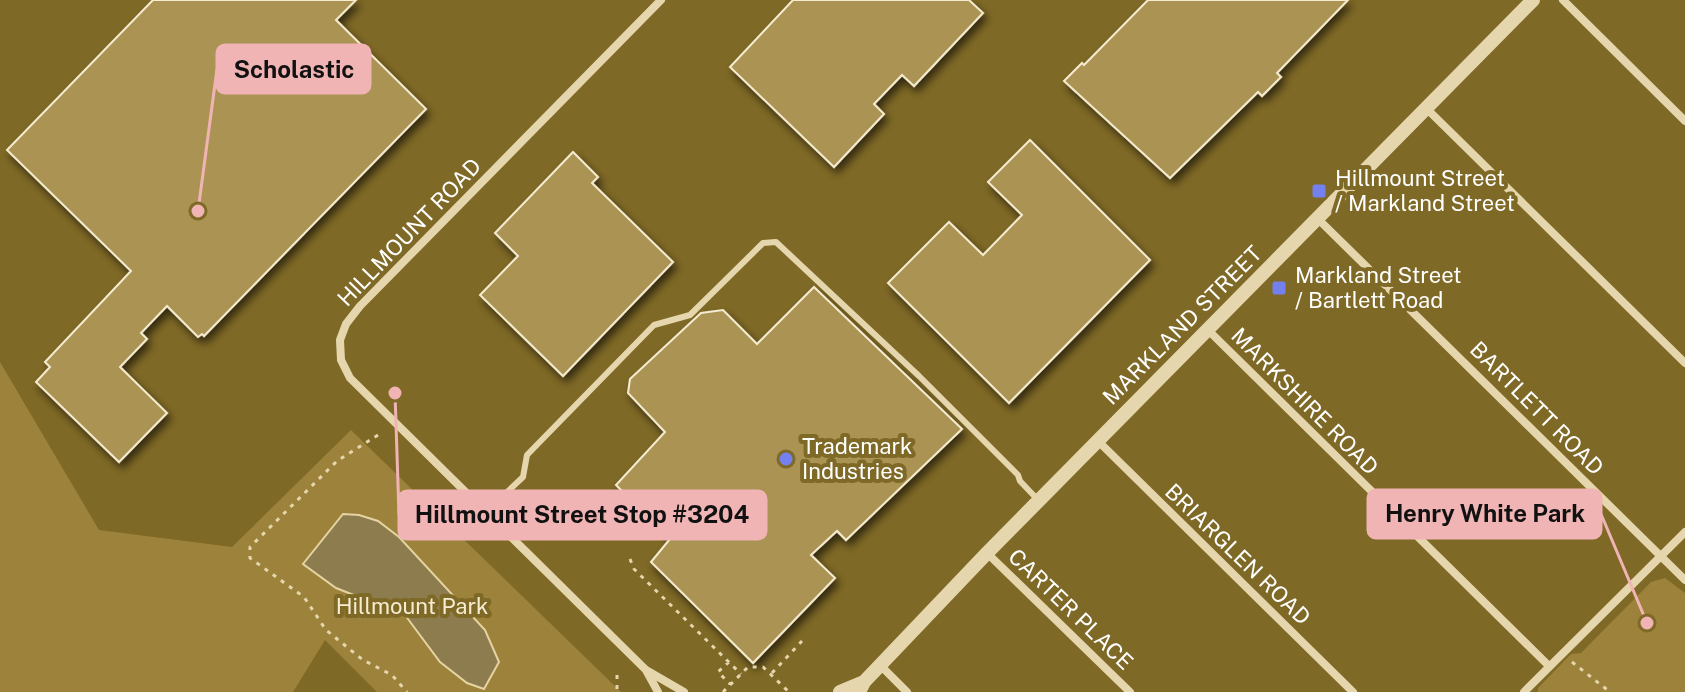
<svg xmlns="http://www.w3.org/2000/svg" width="1685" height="692" font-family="'Public Sans',sans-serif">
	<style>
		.green { fill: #9d823b }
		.water { fill: #8d7d4e; stroke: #e6d3a2; stroke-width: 2 }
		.building { fill: #aa9353; stroke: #f5ebd0; stroke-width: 2; filter: url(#shadow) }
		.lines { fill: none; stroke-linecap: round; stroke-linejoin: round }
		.path { stroke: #e6d6ad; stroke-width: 3; stroke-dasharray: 4 6; stroke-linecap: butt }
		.service { stroke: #e6d6ad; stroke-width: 6 }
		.minor { stroke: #e6d6ad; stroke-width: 8 }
		.tertiary { stroke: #e6d6ad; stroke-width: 14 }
		.poi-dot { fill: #7380ee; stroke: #7f6926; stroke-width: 3 }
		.labels { text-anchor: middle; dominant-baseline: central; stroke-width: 8; stroke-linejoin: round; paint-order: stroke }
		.poi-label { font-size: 22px; fill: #fff; stroke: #7f6926; text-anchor: start }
		.street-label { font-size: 22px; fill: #fff; stroke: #7f6926 }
		.park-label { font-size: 22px; fill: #f6ecd2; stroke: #7f6926 }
		.leader { fill: none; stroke: #f1b4b4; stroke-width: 3 }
		.callout-dot { fill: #f1b4b4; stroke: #7f6926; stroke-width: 3 }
		.callout { fill: #f1b4b4; stroke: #f1b4b4; stroke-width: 3 }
		.callout-label { font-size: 24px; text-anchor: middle; font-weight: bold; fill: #111 }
	</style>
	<defs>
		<filter id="shadow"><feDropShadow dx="3.5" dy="5.5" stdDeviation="4" flood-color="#0009"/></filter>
	</defs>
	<rect width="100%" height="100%" fill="#7f6926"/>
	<path class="green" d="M 0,362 L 99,530 L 232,547 L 351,430 L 621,692 L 377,692 L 325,640 L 293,692 L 0,692 Z
		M 1665,578 L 1685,593 L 1685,692 L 1538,692 L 1538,688 L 1571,654 L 1581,653 L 1651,582 Z"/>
	<path class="water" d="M 343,514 L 359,515 L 378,521 L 399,537 L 485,630 L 499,662 L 484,689 L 467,683 L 440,662 L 405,615 L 336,588 L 303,564 Z"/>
	<path class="building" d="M 153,0 L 356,0 L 336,20 L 426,109 L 204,336 L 202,334 L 198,337 L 167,306 L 141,333 L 147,339 L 120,367 L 167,413 L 119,462 L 36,382 L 50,367 L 45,362 L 131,271 L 7,150 Z
		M 793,0 L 969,0 L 983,13 L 914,86 L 902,75 L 874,104 L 884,114 L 834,167 L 730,67 Z
		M 1148,0 L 1348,0 L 1277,73 L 1281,77 L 1262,96 L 1258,92 L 1170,178 L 1064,81 L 1082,63 L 1084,65 Z
		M 1030,140 L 1150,260 L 1009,403 L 888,283 L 949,222 L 983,255 L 1022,215 L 988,182 Z
		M 573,152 L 598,177 L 592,183 L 673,262 L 563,376 L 480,295 L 518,256 L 495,233 Z
		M 814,287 L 962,429 L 846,540 L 837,531 L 811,555 L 835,578 L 753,663 L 651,562 L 670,539 L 616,485 L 665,432 L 628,393 L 630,379 L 701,313 L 723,310 L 757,344 Z"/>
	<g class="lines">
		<path class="path" d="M 378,435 L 337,461 L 250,547 L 250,558 L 304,597 L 326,630 L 363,660 L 392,675 L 407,692
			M 630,559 L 634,569 L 741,674
			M 729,662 L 718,672 L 730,684
			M 1572,662 L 1610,692
			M 772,673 L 802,641
			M 617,675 L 617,692
			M 723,692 L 748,667 L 763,667 L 789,692"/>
		<path class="service" d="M 486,512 L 523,477 L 527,455 L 654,325 L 690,315 L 763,243 L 776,242 L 919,376 L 1018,475 L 1020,481 L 1039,501"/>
		<path class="minor" d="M 661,0 L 360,306 L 346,324 L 340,340 L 341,360 L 350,378 L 646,670 L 684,692
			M 1563,0 L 1685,121
			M 1427,109 L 1685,363
			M 1318,219 L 1685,580
			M 1208,330 L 1549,666
			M 1098,441 L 1353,692
			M 987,553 L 1130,692
			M 880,665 L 907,692
			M 646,670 L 658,692
			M 1524,692 L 1685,532"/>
		<path class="tertiary" d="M 840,692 L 864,682
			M 859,692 L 864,682 L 987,553 L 1533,0"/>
	</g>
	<g class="poi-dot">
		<rect x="1311" y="183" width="16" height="16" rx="4"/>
		<rect x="1271" y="280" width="16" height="16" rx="4"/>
		<circle cx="786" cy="459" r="8"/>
	</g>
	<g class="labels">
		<g class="poi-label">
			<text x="1335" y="178">Hillmount Street<tspan x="1335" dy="25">/ Markland Street</tspan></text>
			<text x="1295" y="275">Markland Street<tspan x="1295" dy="25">/ Bartlett Road</tspan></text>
			<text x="802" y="446">Trademark<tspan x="802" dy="25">Industries</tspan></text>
		</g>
		<g class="street-label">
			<text transform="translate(409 232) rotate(-46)">HILLMOUNT ROAD</text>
			<text transform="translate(1182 325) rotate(-45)">MARKLAND STREET</text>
			<text transform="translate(1305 401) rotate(45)">MARKSHIRE ROAD</text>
			<text transform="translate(1537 408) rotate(45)">BARTLETT ROAD</text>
			<text transform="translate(1238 554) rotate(44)">BRIARGLEN ROAD</text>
			<text transform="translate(1071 609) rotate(44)">CARTER PLACE</text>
		</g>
		<g class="park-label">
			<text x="412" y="606">Hillmount Park</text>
		</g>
	</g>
	<path class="leader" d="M198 211L217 69M1647 623L1601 514M395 393L399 515"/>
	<g class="callout-dot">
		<circle cx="198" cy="211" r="8"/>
		<circle cx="1647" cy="623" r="8"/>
		<circle cx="395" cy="393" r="8"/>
	</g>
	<g class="callout">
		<rect x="217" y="45" width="153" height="48" rx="8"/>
		<rect x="1368" y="490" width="233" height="48" rx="8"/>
		<rect x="399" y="491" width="367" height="48" rx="8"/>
	</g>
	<g class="callout-label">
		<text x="294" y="78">Scholastic</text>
		<text x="1485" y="522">Henry White Park</text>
		<text x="582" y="523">Hillmount Street Stop #3204</text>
	</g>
</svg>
